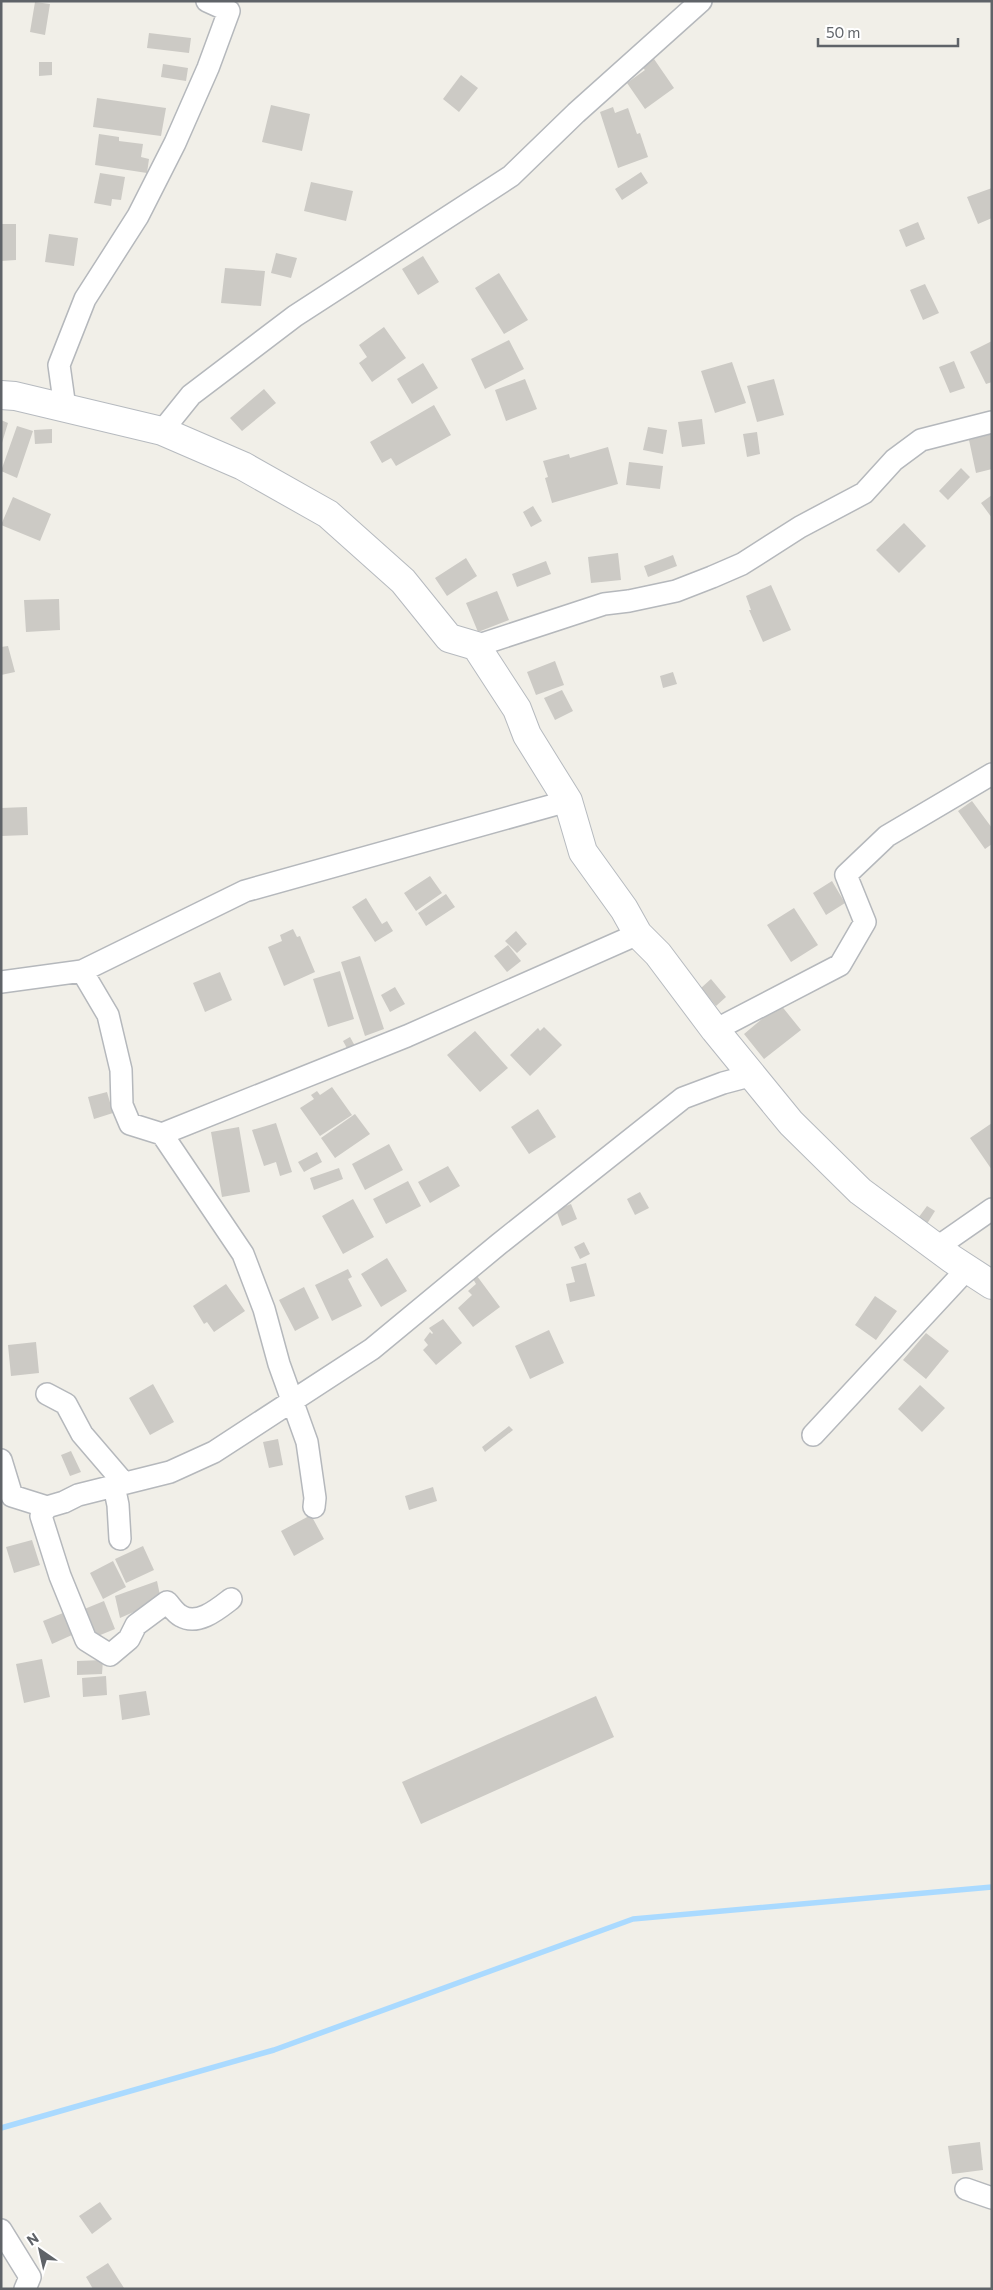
<svg xmlns="http://www.w3.org/2000/svg" width="993" height="2290" font-family="Commissioner,sans-serif">
	<style>
		.lines { fill: none; stroke-linecap: round; stroke-linejoin: round }
		.stream { stroke: #aadaff; stroke-width: 5.5 }
		.building { fill: #cccac5 }
		.street-casing { stroke: #b5b8bc; stroke-width: 24 }
		.secondary-casing { stroke: #b6babf; stroke-width: 30 }
		.street { stroke: #fff; stroke-width: 21 }
		.secondary { stroke: #fff; stroke-width: 28 }
	</style>
	<rect width="100%" height="100%" fill="#f1efe8"/>
	<g class="lines">
		<path class="stream" d="M 1,2128 L 274,2050 L 633,1919 L 992,1887"/>
	</g>
	<path class="building" d="M 35,2 L 50,4 L 45,35 L 30,32 Z
		M 149,33 L 191,38 L 189,53 L 147,48 Z
		M 654,59 L 674,88 L 645,109 L 627,83 L 645,70 L 642,67 Z
		M 39,62 L 52,62 L 52,75 L 39,76 Z
		M 163,64 L 188,68 L 186,81 L 161,77 Z
		M 461,75 L 478,88 L 459,112 L 443,99 Z
		M 97,98 L 166,108 L 161,136 L 93,127 Z
		M 271,105 L 310,114 L 302,151 L 262,142 Z
		M 613,107 L 615,113 L 628,108 L 637,134 L 640,133 L 648,157 L 618,168 L 600,112 Z
		M 99,134 L 119,137 L 119,141 L 143,144 L 141,157 L 149,159 L 147,173 L 95,165 Z
		M 641,172 L 648,183 L 622,200 L 615,189 Z
		M 100,173 L 125,177 L 121,200 L 112,199 L 111,206 L 94,203 Z
		M 311,182 L 353,191 L 346,221 L 304,211 Z
		M 992,188 L 992,218 L 978,224 L 967,197 Z
		M 918,222 L 925,239 L 906,247 L 899,230 Z
		M 1,224 L 16,224 L 16,260 L 1,261 Z
		M 49,234 L 78,238 L 74,266 L 45,262 Z
		M 276,253 L 297,258 L 291,278 L 271,273 Z
		M 423,256 L 439,282 L 418,295 L 402,269 Z
		M 225,268 L 265,271 L 261,306 L 221,303 Z
		M 499,273 L 528,320 L 504,334 L 475,288 Z
		M 925,284 L 939,313 L 923,320 L 910,290 Z
		M 384,327 L 406,358 L 372,382 L 359,363 L 367,357 L 359,345 Z
		M 509,340 L 524,369 L 485,389 L 471,359 Z
		M 992,341 L 992,382 L 986,384 L 970,352 Z
		M 954,361 L 965,388 L 950,393 L 939,367 Z
		M 732,362 L 746,403 L 715,413 L 701,371 Z
		M 423,363 L 438,388 L 412,404 L 397,379 Z
		M 525,379 L 537,409 L 506,421 L 495,390 Z
		M 774,379 L 784,415 L 757,422 L 747,386 Z
		M 264,389 L 276,403 L 242,431 L 230,418 Z
		M 434,405 L 451,435 L 396,466 L 391,458 L 382,463 L 370,442 Z
		M 702,419 L 705,444 L 682,447 L 678,422 Z
		M 1,420 L 8,423 L 2,443 L 1,443 Z
		M 17,426 L 33,431 L 17,478 L 1,471 Z
		M 648,427 L 667,430 L 663,454 L 643,450 Z
		M 52,429 L 52,443 L 35,444 L 34,430 Z
		M 757,432 L 760,454 L 747,457 L 743,434 Z
		M 992,434 L 992,469 L 976,473 L 969,440 Z
		M 608,447 L 618,484 L 552,503 L 545,478 L 548,477 L 543,461 L 569,454 L 570,458 Z
		M 629,462 L 663,466 L 660,489 L 626,485 Z
		M 961,468 L 970,477 L 948,500 L 939,491 Z
		M 992,495 L 992,518 L 981,503 Z
		M 13,497 L 51,514 L 40,541 L 1,525 Z
		M 533,506 L 542,521 L 531,527 L 523,512 Z
		M 904,523 L 926,546 L 899,573 L 876,550 Z
		M 618,553 L 621,580 L 591,583 L 588,557 Z
		M 673,555 L 677,566 L 648,577 L 644,566 Z
		M 466,558 L 477,576 L 447,596 L 435,578 Z
		M 546,561 L 551,574 L 517,587 L 512,574 Z
		M 771,585 L 791,630 L 763,642 L 749,610 L 751,610 L 746,596 Z
		M 497,591 L 509,620 L 478,632 L 466,603 Z
		M 59,599 L 60,630 L 26,632 L 24,600 Z
		M 8,646 L 15,672 L 1,675 L 1,647 Z
		M 555,661 L 564,685 L 536,695 L 527,672 Z
		M 673,672 L 677,684 L 663,688 L 660,676 Z
		M 562,690 L 573,711 L 555,720 L 544,698 Z
		M 972,801 L 992,828 L 992,844 L 985,849 L 958,811 Z
		M 27,807 L 28,835 L 1,836 L 1,808 Z
		M 430,876 L 442,893 L 416,911 L 404,893 Z
		M 832,881 L 845,903 L 826,915 L 813,893 Z
		M 446,894 L 455,907 L 426,926 L 418,913 Z
		M 366,898 L 382,924 L 387,921 L 393,931 L 375,942 L 352,907 Z
		M 794,908 L 818,945 L 791,962 L 767,925 Z
		M 293,929 L 297,937 L 300,936 L 315,972 L 284,986 L 268,947 L 282,941 L 280,935 Z
		M 516,931 L 527,944 L 517,953 L 505,941 Z
		M 508,945 L 521,961 L 507,972 L 494,956 Z
		M 360,956 L 384,1029 L 365,1036 L 341,962 Z
		M 340,971 L 354,1019 L 328,1027 L 313,979 Z
		M 220,972 L 232,1000 L 205,1012 L 193,983 Z
		M 711,979 L 726,997 L 716,1006 L 701,988 Z
		M 395,987 L 405,1004 L 390,1012 L 381,995 Z
		M 780,1004 L 801,1030 L 764,1059 L 744,1034 Z
		M 544,1027 L 562,1045 L 530,1076 L 510,1055 L 538,1028 L 540,1031 Z
		M 475,1031 L 508,1068 L 480,1092 L 447,1055 Z
		M 350,1037 L 355,1046 L 348,1050 L 343,1041 Z
		M 332,1087 L 352,1115 L 320,1136 L 300,1108 L 314,1099 L 311,1095 L 317,1091 L 320,1095 Z
		M 107,1092 L 113,1113 L 94,1119 L 88,1097 Z
		M 538,1109 L 556,1137 L 529,1154 L 511,1127 Z
		M 355,1114 L 370,1134 L 335,1158 L 321,1138 Z
		M 276,1123 L 292,1172 L 280,1176 L 276,1162 L 264,1166 L 252,1130 Z
		M 992,1123 L 992,1170 L 970,1138 Z
		M 239,1127 L 250,1192 L 222,1197 L 211,1132 Z
		M 389,1144 L 403,1170 L 365,1190 L 352,1164 Z
		M 317,1152 L 322,1162 L 304,1172 L 298,1162 Z
		M 448,1166 L 460,1186 L 430,1203 L 418,1182 Z
		M 339,1168 L 343,1179 L 314,1190 L 310,1178 Z
		M 408,1181 L 421,1206 L 386,1224 L 373,1199 Z
		M 640,1192 L 649,1208 L 635,1215 L 627,1199 Z
		M 353,1199 L 374,1237 L 343,1254 L 322,1216 Z
		M 571,1204 L 577,1219 L 562,1226 L 556,1210 Z
		M 927,1206 L 935,1211 L 925,1227 L 916,1221 Z
		M 584,1242 L 590,1254 L 580,1259 L 574,1247 Z
		M 387,1258 L 407,1291 L 381,1307 L 361,1274 Z
		M 586,1263 L 595,1296 L 570,1302 L 566,1284 L 575,1282 L 571,1267 Z
		M 348,1269 L 352,1277 L 348,1279 L 362,1306 L 332,1321 L 315,1285 Z
		M 477,1276 L 500,1307 L 473,1327 L 458,1308 L 472,1295 L 468,1291 L 476,1284 L 473,1279 Z
		M 226,1284 L 245,1311 L 214,1332 L 207,1322 L 204,1324 L 193,1306 Z
		M 304,1287 L 319,1318 L 295,1331 L 279,1300 Z
		M 875,1296 L 897,1311 L 876,1340 L 855,1325 Z
		M 443,1319 L 462,1343 L 436,1365 L 423,1350 L 428,1345 L 424,1340 L 430,1332 L 432,1334 L 433,1333 L 429,1328 Z
		M 549,1330 L 564,1363 L 530,1379 L 515,1346 Z
		M 926,1333 L 949,1351 L 926,1379 L 903,1360 Z
		M 36,1342 L 39,1373 L 11,1376 L 8,1345 Z
		M 153,1384 L 174,1422 L 150,1435 L 129,1398 Z
		M 920,1385 L 945,1408 L 922,1432 L 898,1409 Z
		M 509,1426 L 513,1430 L 485,1452 L 482,1447 Z
		M 278,1439 L 283,1465 L 269,1468 L 263,1442 Z
		M 71,1451 L 81,1472 L 70,1476 L 61,1455 Z
		M 433,1487 L 437,1501 L 409,1510 L 405,1496 Z
		M 311,1515 L 324,1539 L 294,1556 L 281,1531 Z
		M 32,1540 L 40,1565 L 14,1573 L 6,1547 Z
		M 143,1546 L 154,1570 L 126,1583 L 115,1559 Z
		M 113,1561 L 126,1587 L 103,1599 L 90,1573 Z
		M 157,1581 L 161,1600 L 120,1618 L 115,1596 Z
		M 104,1601 L 115,1629 L 93,1638 L 82,1610 Z
		M 63,1613 L 72,1635 L 52,1644 L 43,1621 Z
		M 42,1659 L 50,1697 L 24,1703 L 16,1664 Z
		M 103,1660 L 102,1674 L 77,1675 L 77,1661 Z
		M 106,1676 L 107,1695 L 83,1697 L 82,1678 Z
		M 146,1691 L 150,1715 L 122,1720 L 119,1695 Z
		M 596,1696 L 614,1737 L 421,1824 L 402,1782 Z
		M 980,2142 L 983,2170 L 952,2174 L 948,2146 Z
		M 100,2202 L 112,2219 L 92,2234 L 79,2216 Z
		M 108,2263 L 124,2288 L 93,2289 L 86,2277 Z"/>
	<g class="lines">
		<defs>
			<path id="street" d="M 65,408 L 59,365 L 85,299 L 138,216 L 175,143 L 208,68 L 229,11 L 207,1
				M 162,431 L 191,395 L 295,316 L 511,176 L 576,113 L 701,1
				M 476,646 L 604,604 L 629,601 L 676,591 L 712,577 L 742,564 L 800,527 L 864,493 L 894,460 L 921,440 L 992,422
				M 82,971 L 108,1015 L 121,1070 L 122,1105 L 130,1124 L 162,1134 L 243,1254 L 264,1309 L 279,1364 L 307,1442 L 315,1498 L 314,1507
				M 1,982 L 82,971 L 245,891 L 568,801
				M 715,1030 L 840,965 L 865,922 L 846,875 L 887,836 L 992,774
				M 162,1134 L 407,1036 L 638,934
				M 936,1248 L 992,1209
				M 47,1394 L 66,1404 L 82,1434 L 124,1483
				M 813,1435 L 967,1269
				M 1,1460 L 12,1496 L 47,1507
				M 114,1486 L 118,1505 L 120,1539
				M 231,1599 C 218,1609 198,1626 181,1616 C 175,1613 171,1606 167,1602 L 136,1625 L 129,1639 L 110,1655 L 86,1640 L 60,1576 L 41,1516 L 47,1507 L 64,1502 L 78,1495 L 170,1472 L 214,1452 L 372,1349 L 499,1244 L 683,1098 L 723,1083 L 753,1075
				M 966,2189 L 992,2198
				M 1,2230 L 30,2277 L 25,2289"/>
			<path id="secondary" d="M 1,395 L 15,396 L 162,431 L 243,466 L 328,514 L 403,581 L 449,638 L 476,646 L 517,709 L 527,735 L 568,801 L 583,852 L 624,909 L 638,934 L 658,954 L 715,1030 L 791,1123 L 860,1191 L 952,1259 L 992,1285"/>
		</defs>
		<use href="#street" class="street-casing"/>
		<use href="#secondary" class="secondary-casing"/>
		<use href="#street" class="street"/>
		<use href="#secondary" class="secondary"/>
	</g>
	<rect width="993" height="2290" fill="none" stroke="#5f6368" stroke-width="5"/>
	<g transform="translate(40 2250) rotate(326)" stroke="#ffffff" stroke-width="4" paint-order="stroke">
	<path d="M0-4L9 19L0 12L-9 19Z" fill="#5f6368"/>
	<text y="-8" font-size="14" font-weight="bold" text-anchor="middle" fill="#5f6368">N</text>
	</g>
	<path d="M818 38v8h140v-8" fill="none" stroke="#5f6368" stroke-width="2.5"/>
	<text x="826" y="38" font-size="15" fill="#5f6368" stroke="#ffffff" stroke-width="4" paint-order="stroke">50 m</text>
</svg>
